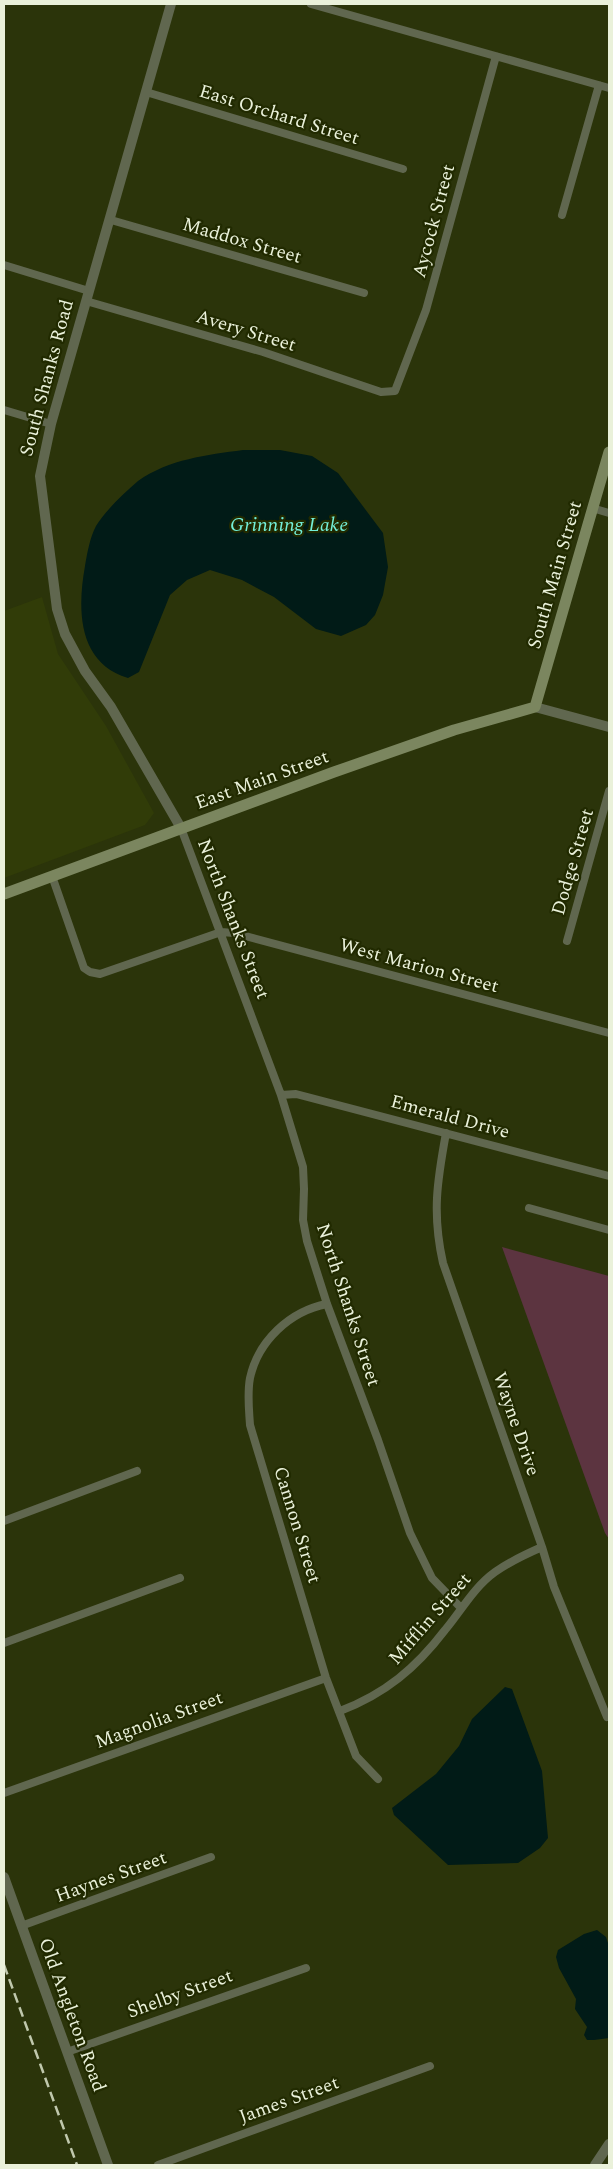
<svg xmlns="http://www.w3.org/2000/svg" width="613" height="2169" font-family="Spectral,serif">
	<style>
		.built { fill: #313c08 }
		.green { fill: #5c3440 }
		.water { fill: #011b17 }
		.lines { fill: none; stroke-linecap: round; stroke-linejoin: round }
		.minor { stroke: #60674f; stroke-width: 8 }
		.tertiary { stroke: #60674f; stroke-width: 10 }
		.secondary { stroke: #7b865f; stroke-width: 11 }
		.rail { stroke: #c0c8ad; stroke-width: 2.5; stroke-dasharray: 10 5; stroke-linecap: butt }
		.labels { text-anchor: middle; dominant-baseline: central; stroke-width: 4.5; stroke-linejoin: round; paint-order: stroke }
		.street-label { font-size: 19px; fill: #eaf1da; stroke: #212a00 }
		.water-label { font-size: 20px; font-style: italic; fill: #73efd9; stroke: #212a00 }
	</style>
	<rect width="100%" height="100%" fill="#2b340a"/>
	<path class="built" d="M 42,597 L 58,654 L 106,726 L 154,813 L 145,825 L 4,878 L 4,611 Z"/>
	<path class="green" d="M 502,1247 L 609,1276 L 609,1539 L 605,1533 Z"/>
	<path class="water" d="M 243,450 L 280,450 L 312,456 L 338,473 L 383,533 L 388,567 L 383,595 L 375,615 L 366,625 L 341,636 L 316,629 L 274,597 L 242,580 L 210,570 L 187,580 L 170,595 L 139,672 L 128,678 C 78,663 77,610 85,566 C 87,554 90,537 96,526 C 106,510 124,493 138,481 C 169,459 207,455 243,450 Z
		M 505,1687 L 512,1689 L 542,1771 L 548,1838 L 540,1848 L 518,1863 L 448,1865 L 394,1815 L 392,1808 L 436,1774 L 459,1746 L 472,1719 Z
		M 597,1930 L 606,1937 L 609,1946 L 609,2038 L 594,2040 L 587,2040 L 584,2035 L 587,2027 L 575,2009 L 576,1999 L 559,1968 L 556,1957 L 558,1950 L 584,1934 Z"/>
	<g class="lines">
		<path class="minor" d="M 311,4 L 609,88
			M 146,92 L 403,169
			M 562,215 L 599,85
			M 111,220 L 364,293
			M 4,265 L 89,291
			M 86,301 L 263,352 L 381,392 L 395,391 L 426,310 L 496,56
			M 4,410 L 51,424
			M 592,508 L 609,513
			M 181,828 L 281,1095 L 303,1167 L 304,1189 L 303,1220 L 307,1241 L 327,1304 L 378,1440 L 410,1533 L 432,1578 L 461,1608
			M 52,876 L 84,968 L 90,972 L 100,974 L 221,932 L 234,933 L 609,1033
			M 567,941 L 609,791
			M 281,1095 L 296,1094 L 609,1176
			M 446,1133 C 437,1182 432,1214 443,1263 L 542,1547 L 554,1587 L 607,1717
			M 529,1208 L 609,1230
			M 327,1304 C 290,1311 258,1341 250,1378 C 247,1394 249,1409 250,1425 L 326,1678 L 356,1756 L 378,1779
			M 4,1521 L 137,1471
			M 4,1643 L 180,1578
			M 340,1711 C 385,1694 416,1668 445,1630 C 461,1611 474,1587 495,1572 C 509,1562 526,1554 542,1547
			M 4,1793 L 326,1678
			M 21,1926 L 211,1857
			M 67,2052 L 306,1968
			M 158,2165 L 430,2066"/>
		<path class="tertiary" d="M 171,4 L 51,424 L 40,476 L 57,609 L 65,634 L 85,671 L 111,707 L 181,828
			M 535,707 L 609,727
			M 4,1877 L 108,2165
			M 595,2165 L 609,2144"/>
		<path class="secondary" d="M 4,894 L 334,772 L 454,730 L 535,707 L 609,452"/>
		<path class="rail" d="M 4,1965 L 77,2165"/>
	</g>
	<g class="labels">
		<g class="street-label">
			<text transform="translate(279 115) rotate(17)">East Orchard Street</text>
			<text transform="translate(434 221) rotate(-75)">Aycock Street</text>
			<text transform="translate(242 241) rotate(16)">Maddox Street</text>
			<text transform="translate(246 331) rotate(17)">Avery Street</text>
			<text transform="translate(47 378) rotate(-75)">South Shanks Road</text>
			<text transform="translate(555 575) rotate(-74)">South Main Street</text>
			<text transform="translate(262 780) rotate(-20)">East Main Street</text>
			<text transform="translate(573 862) rotate(-74)">Dodge Street</text>
			<text transform="translate(233 919) rotate(69)">North Shanks Street</text>
			<text transform="translate(419 966) rotate(15)">West Marion Street</text>
			<text transform="translate(450 1117) rotate(15)">Emerald Drive</text>
			<text transform="translate(348 1305) rotate(72)">North Shanks Street</text>
			<text transform="translate(516 1424) rotate(71)">Wayne Drive</text>
			<text transform="translate(297 1525) rotate(73)">Cannon Street</text>
			<text transform="translate(430 1619) rotate(-49)">Mifflin Street</text>
			<text transform="translate(159 1720) rotate(-20)">Magnolia Street</text>
			<text transform="translate(111 1877) rotate(-20)">Haynes Street</text>
			<text transform="translate(180 1994) rotate(-20)">Shelby Street</text>
			<text transform="translate(72 2015) rotate(70)">Old Angleton Road</text>
			<text transform="translate(289 2100) rotate(-20)">James Street</text>
		</g>
		<g class="water-label">
			<text x="289" y="525">Grinning Lake</text>
		</g>
	</g>
	<rect width="613" height="2169" fill="none" stroke="#eaf1da" stroke-width="10"/>
</svg>
